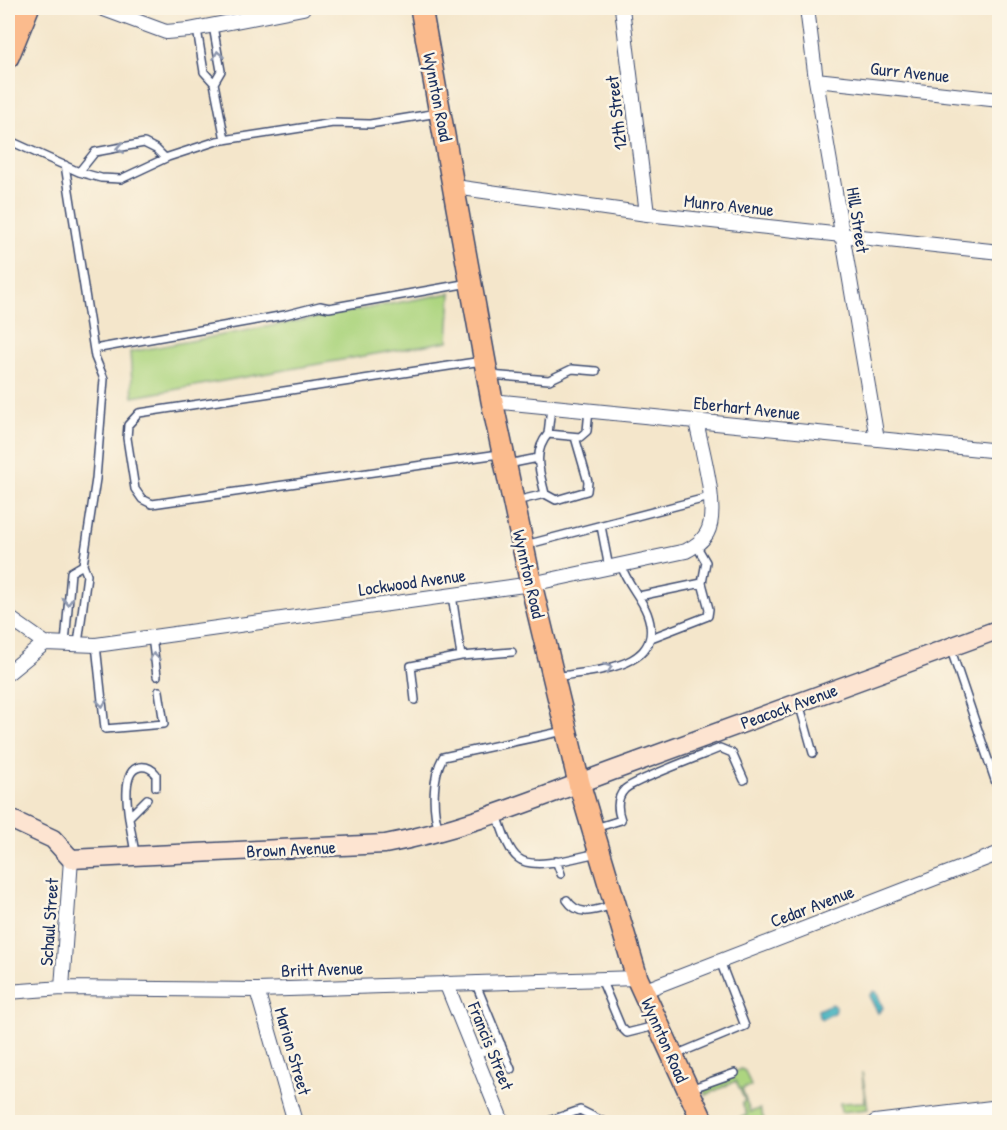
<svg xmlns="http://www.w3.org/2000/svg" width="1007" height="1130" font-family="'Patrick Hand',sans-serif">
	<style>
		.green { fill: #add580; stroke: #64826f; stroke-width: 1.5 }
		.water { fill: #44b2bf; stroke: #30708e; stroke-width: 1.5 }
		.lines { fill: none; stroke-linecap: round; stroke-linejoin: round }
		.lane-casing { stroke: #3c4a6e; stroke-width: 10 }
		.street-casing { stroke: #3c4a6e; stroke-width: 16 }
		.secondary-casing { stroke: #3c4a6e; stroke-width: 21 }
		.primary-casing { stroke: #3c4a6e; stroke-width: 24 }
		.lane { stroke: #fff; stroke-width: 7 }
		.street { stroke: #fff; stroke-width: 14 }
		.secondary { stroke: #fde4d1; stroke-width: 18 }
		.primary { stroke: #fbbb8d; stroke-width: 21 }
		.oneway { stroke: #8d97ae }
		.labels { text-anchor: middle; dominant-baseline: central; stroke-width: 5; stroke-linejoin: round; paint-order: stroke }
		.street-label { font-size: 18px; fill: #1b2f5e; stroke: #fcf5e5 }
	</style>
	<rect width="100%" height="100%" fill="#fcf5e5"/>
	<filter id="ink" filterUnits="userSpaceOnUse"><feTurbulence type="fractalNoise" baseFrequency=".0167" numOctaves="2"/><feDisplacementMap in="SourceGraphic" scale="12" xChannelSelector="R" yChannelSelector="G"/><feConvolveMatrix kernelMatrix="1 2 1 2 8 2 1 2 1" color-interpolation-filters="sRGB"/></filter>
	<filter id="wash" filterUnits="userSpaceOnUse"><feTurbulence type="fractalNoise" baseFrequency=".008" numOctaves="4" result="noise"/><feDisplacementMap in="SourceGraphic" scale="24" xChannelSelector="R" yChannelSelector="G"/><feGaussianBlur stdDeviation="1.35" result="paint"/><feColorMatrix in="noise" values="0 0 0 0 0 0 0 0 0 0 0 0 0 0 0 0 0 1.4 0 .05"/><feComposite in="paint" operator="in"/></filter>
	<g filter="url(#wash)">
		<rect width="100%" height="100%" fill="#f4e6cb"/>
		<path class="green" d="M 451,293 L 448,341 L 133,397 L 130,352 Z
			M 741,1069 L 745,1071 L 751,1086 L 742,1089 L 750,1112 L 760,1109 L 765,1122 L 734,1120 L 747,1115 L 742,1103 L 745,1101 L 736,1081 L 706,1095 L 703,1088 L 711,1081 Z
			M 862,1072 L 868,1109 L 841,1112 L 840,1103 L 865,1102 Z"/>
		<path class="water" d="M 874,991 L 877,993 L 883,1008 L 878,1013 L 869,996 Z
			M 831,1004 L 836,1006 L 834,1013 L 822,1019 L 819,1017 L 818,1010 Z"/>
	</g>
	<g filter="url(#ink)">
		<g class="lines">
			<defs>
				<path id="lane" d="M 213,26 L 221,71 L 214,83
					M 197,29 L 204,72 L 214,83 L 225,140
					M 8,140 L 79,172 L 101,178 L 121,179 L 168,157 L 217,141 L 333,123 L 370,124 L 438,113
					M 65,165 L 95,357 L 104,379 L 96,479 L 83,565 L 87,575 L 78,644
					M 79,172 L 95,152 L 144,143 L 156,149 L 165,158
					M 94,349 L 285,315 L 320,306 L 329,308 L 469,283
					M 482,361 L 139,413 L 128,425 L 127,438 L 135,489 L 142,499 L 152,504 L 499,454
					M 490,375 L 549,380 L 572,369 L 596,371
					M 548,434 L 551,407
					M 508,464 L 538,458
					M 545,494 C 540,472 532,453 548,434 L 580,437 L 587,431 L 589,410
					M 516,501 L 545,494 L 556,500 L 587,491 L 588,482 L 575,437
					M 601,526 L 609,568
					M 525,545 L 710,497
					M 639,596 L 702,583
					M 152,637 L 157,676
					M 651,638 L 708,616 L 709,609 L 702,583 L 706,562 L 696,545
					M 65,644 L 71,572 L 83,565
					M 96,645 L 105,729 L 164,724 L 159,691
					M 950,647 L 1000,795
					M 461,656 L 512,652
					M 556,677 C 592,670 668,670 647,613 C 640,595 627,584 621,565
					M 415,700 L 411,666 L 461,656 L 452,595
					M 799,703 L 813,753
					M 497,815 C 502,828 507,849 518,858 C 533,871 578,857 597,853
					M 130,816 L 147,799
					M 595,828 L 621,820 C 617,809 616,798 625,789 C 635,780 703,755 720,748 L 732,753 L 744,780
					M 439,830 C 432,810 432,776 443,757 L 564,731
					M 135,854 C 133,835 115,771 140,767 C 147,766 152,769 156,774 L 156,787
					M 556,861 L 561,874
					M 567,900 C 579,918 595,910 613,905
					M 601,979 L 621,1027 L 627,1033 L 655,1026
					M 475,982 L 511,1069
					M 475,1055 L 501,1044
					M 675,1055 L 745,1026 L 720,961
					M 690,1089 L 735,1073
					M 546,1122 L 580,1110 L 604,1122"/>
				<path id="street" d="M 101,8 L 166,32 L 189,30 L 303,8
					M 622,8 L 647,214
					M 807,8 L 816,80 L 877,439
					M 816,80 L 1000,100
					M 455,187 L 647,214 L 1000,252
					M 492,401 L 1000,451
					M 8,617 L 45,643 L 96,645 L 531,584 L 686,551 C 695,546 702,542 707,533 C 720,510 701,447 696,421
					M 8,673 L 45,643
					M 446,983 L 502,1122
					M 62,988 L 71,859
					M 257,990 L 295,1122
					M 643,991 L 1000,853
					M 8,992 L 62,988 L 257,990 L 637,978
					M 875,1122 L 1000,1107"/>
				<path id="secondary" d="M 8,818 L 53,839 L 71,859 L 385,844 C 467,829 545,795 623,767 C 749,721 874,675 1000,629"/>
				<path id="primary" d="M 421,8 L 492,401 L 531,584 L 579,783 L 637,978 L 703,1122
					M 8,57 L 28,8"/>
			</defs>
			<use href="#lane" class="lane-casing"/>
			<use href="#street" class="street-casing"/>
			<use href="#secondary" class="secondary-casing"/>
			<use href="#primary" class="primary-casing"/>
			<use href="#lane" class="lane"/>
			<use href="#street" class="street"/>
			<use href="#secondary" class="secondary"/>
			<use href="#primary" class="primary"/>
		</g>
		<defs><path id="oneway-chevron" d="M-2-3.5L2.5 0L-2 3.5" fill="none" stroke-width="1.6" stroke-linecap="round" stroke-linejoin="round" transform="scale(1.5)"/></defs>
		<g class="oneway">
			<use href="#oneway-chevron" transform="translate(218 55) rotate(-100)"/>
			<use href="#oneway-chevron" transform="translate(120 148) rotate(170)"/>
			<use href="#oneway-chevron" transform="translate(68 601) rotate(88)"/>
			<use href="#oneway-chevron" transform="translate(154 657) rotate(-98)"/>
			<use href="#oneway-chevron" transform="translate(608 668) rotate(-20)"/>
			<use href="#oneway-chevron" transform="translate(102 703) rotate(84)"/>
		</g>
	</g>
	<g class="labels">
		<g class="street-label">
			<text transform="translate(910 72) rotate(6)">Gurr Avenue</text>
			<text transform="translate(438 97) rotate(79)">Wynnton Road</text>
			<text transform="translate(616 113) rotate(-97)">12th Street</text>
			<text transform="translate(729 205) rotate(6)">Munro Avenue</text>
			<text transform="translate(858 220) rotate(81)">Hill Street</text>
			<text transform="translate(747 408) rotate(6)">Eberhart Avenue</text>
			<text transform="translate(529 574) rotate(77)">Wynnton Road</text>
			<text transform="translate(412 582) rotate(-8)">Lockwood Avenue</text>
			<text transform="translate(789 706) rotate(-20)">Peacock Avenue</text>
			<text transform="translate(291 849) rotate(-3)">Brown Avenue</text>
			<text transform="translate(812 906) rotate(-21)">Cedar Avenue</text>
			<text transform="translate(49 922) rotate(-86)">Schaul Street</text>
			<text transform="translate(322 969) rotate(-2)">Britt Avenue</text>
			<text transform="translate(665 1040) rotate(66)">Wynnton Road</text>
			<text transform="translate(491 1046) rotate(68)">Francis Street</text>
			<text transform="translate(293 1051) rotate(74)">Marion Street</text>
		</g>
	</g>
	<rect width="1007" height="1130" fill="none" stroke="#fcf5e5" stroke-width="30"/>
</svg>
